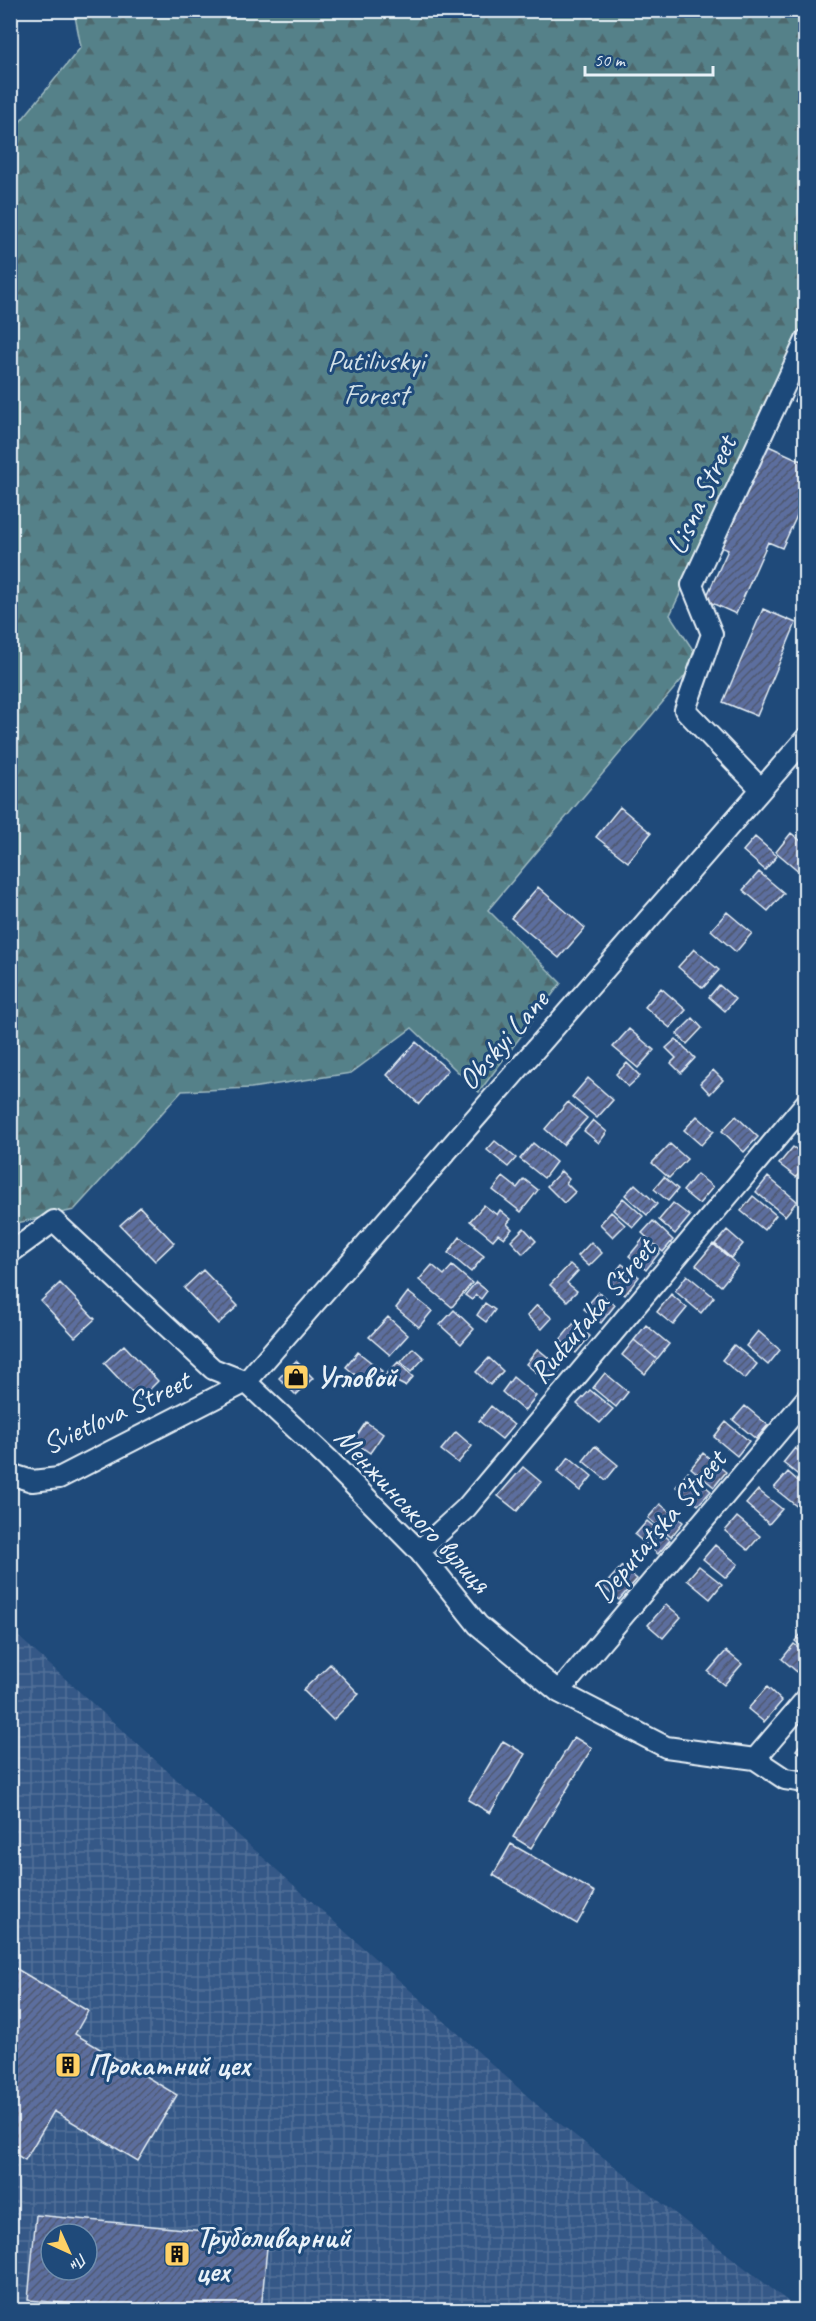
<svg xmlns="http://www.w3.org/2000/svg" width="816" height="2321" font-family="Caveat,sans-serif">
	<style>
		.industrial { fill: url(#industrial-grid); fill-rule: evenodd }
		.forest { fill: url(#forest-firs); stroke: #9eb9c0; stroke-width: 1.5 }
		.building { fill: url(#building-hatch); stroke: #e8f1f8; stroke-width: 1.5; fill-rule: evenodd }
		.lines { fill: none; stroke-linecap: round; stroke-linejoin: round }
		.minor-casing { stroke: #e8f1f8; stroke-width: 24 }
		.minor { stroke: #1f4a7a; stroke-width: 20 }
		.labels { text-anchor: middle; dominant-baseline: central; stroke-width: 6; stroke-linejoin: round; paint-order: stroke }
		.park-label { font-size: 30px; fill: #d2e0e7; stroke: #1f4a7a }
		.street-label { font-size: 30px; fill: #e8f1f8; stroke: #1f4a7a }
		.poi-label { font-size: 30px; font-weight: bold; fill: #e8f1f8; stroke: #1f4a7a; text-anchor: start }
	</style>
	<defs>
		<pattern id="industrial-grid" width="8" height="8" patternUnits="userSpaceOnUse" patternTransform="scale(1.5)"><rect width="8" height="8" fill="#355887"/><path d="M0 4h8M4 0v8" fill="none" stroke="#527099"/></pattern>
		<pattern id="forest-firs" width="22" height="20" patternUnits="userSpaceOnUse" patternTransform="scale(1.5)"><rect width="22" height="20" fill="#558189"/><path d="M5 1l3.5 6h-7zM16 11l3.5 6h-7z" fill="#4e676d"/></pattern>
		<pattern id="building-hatch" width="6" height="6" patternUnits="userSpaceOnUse" patternTransform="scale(1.5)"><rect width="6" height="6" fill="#5b6e9e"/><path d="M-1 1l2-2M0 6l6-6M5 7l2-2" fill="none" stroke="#4f5970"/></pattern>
	</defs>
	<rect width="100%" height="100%" fill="#1f4a7a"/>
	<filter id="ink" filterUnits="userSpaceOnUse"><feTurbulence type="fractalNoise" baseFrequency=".0167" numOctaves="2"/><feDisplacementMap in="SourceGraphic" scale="12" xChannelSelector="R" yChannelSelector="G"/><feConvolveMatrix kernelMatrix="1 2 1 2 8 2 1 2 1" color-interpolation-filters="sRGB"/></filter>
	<g filter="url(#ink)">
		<path class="industrial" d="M 10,1629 L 545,2112 L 799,2310 L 11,2310 ZM 51,2234 L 87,2234 L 87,2270 L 51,2270 Z"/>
		<path class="forest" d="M 74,11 L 805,11 L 805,327 L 670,615 L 699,659 L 488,910 L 561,983 L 479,1092 L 412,1028 L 351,1073 L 251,1088 L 182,1091 L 74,1210 L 17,1223 L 11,1229 L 11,133 L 81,47 Z"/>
		<path class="building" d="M 806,375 L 806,406 L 794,401 Z
			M 764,444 L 806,463 L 806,496 L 782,548 L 768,542 L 736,614 L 705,600 L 728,550 L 718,546 Z
			M 763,609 L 796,623 L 757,716 L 723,702 Z
			M 620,807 L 651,833 L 628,862 L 596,837 Z
			M 791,833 L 806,845 L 806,867 L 801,873 L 776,852 Z
			M 755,837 L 777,856 L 765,870 L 743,851 Z
			M 759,872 L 784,893 L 768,911 L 743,890 Z
			M 538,887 L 585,928 L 559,958 L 511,918 Z
			M 727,912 L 752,933 L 736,952 L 711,930 Z
			M 694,949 L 719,970 L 703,988 L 678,967 Z
			M 719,985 L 735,999 L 725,1011 L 709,997 Z
			M 661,988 L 686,1010 L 670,1028 L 645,1007 Z
			M 693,1018 L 702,1028 L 687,1044 L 677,1034 Z
			M 629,1029 L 654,1050 L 638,1068 L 613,1047 Z
			M 676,1039 L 695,1058 L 681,1073 L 671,1063 L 676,1058 L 666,1048 Z
			M 416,1042 L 448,1070 L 419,1104 L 387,1075 Z
			M 627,1063 L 640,1076 L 628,1087 L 616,1074 Z
			M 713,1070 L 723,1080 L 710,1094 L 700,1083 Z
			M 588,1078 L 613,1100 L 597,1118 L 572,1097 Z
			M 568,1102 L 587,1118 L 563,1145 L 545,1129 Z
			M 697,1116 L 714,1131 L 701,1145 L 684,1130 Z
			M 736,1116 L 758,1137 L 744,1152 L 722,1131 Z
			M 593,1120 L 607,1132 L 599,1143 L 584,1131 Z
			M 495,1141 L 516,1158 L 508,1167 L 487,1150 Z
			M 533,1143 L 556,1162 L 544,1178 L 520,1159 Z
			M 670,1144 L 687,1159 L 669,1178 L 652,1163 Z
			M 793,1147 L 806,1156 L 806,1165 L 796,1177 L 779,1164 Z
			M 561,1171 L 569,1179 L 566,1183 L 575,1192 L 564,1203 L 547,1186 Z
			M 697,1174 L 713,1187 L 699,1204 L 683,1191 Z
			M 503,1177 L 517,1188 L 524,1179 L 538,1190 L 521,1212 L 493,1190 Z
			M 664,1177 L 678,1189 L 668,1201 L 654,1189 Z
			M 768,1177 L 797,1201 L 785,1216 L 756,1192 Z
			M 635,1184 L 657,1204 L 647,1215 L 625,1195 Z
			M 753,1196 L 776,1215 L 764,1230 L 741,1211 Z
			M 623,1198 L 643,1216 L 633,1227 L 613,1210 Z
			M 673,1203 L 690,1216 L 675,1234 L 659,1220 Z
			M 484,1205 L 497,1215 L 500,1210 L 511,1219 L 507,1224 L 512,1229 L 504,1238 L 498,1234 L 493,1240 L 470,1221 Z
			M 140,1207 L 174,1243 L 155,1261 L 120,1225 Z
			M 611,1212 L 625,1225 L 613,1237 L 600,1224 Z
			M 653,1221 L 673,1240 L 663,1252 L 642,1233 Z
			M 524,1228 L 536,1241 L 523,1254 L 511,1241 Z
			M 727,1230 L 743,1244 L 731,1258 L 715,1244 Z
			M 460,1237 L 484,1256 L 471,1272 L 448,1253 Z
			M 643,1239 L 660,1252 L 646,1270 L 629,1256 Z
			M 591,1242 L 602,1253 L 589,1266 L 578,1256 Z
			M 713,1244 L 738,1265 L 721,1286 L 696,1265 Z
			M 570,1264 L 578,1271 L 567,1283 L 577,1291 L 567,1301 L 550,1285 Z
			M 622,1264 L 639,1277 L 625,1295 L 608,1281 Z
			M 432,1265 L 444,1275 L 452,1266 L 472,1283 L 452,1307 L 419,1280 Z
			M 203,1270 L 238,1306 L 218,1324 L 184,1288 Z
			M 687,1275 L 714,1297 L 701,1313 L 675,1291 Z
			M 476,1282 L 487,1291 L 481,1299 L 476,1295 L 472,1300 L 465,1295 Z
			M 60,1283 L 95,1319 L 75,1337 L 41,1301 Z
			M 408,1292 L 432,1311 L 419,1327 L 396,1308 Z
			M 599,1292 L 615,1305 L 601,1323 L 584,1309 Z
			M 671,1294 L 687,1308 L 673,1325 L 657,1312 Z
			M 485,1303 L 495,1310 L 486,1322 L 477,1315 Z
			M 537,1305 L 552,1318 L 542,1329 L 527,1316 Z
			M 454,1310 L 474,1329 L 461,1344 L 440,1325 Z
			M 388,1317 L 408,1335 L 390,1355 L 369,1337 Z
			M 574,1323 L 590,1336 L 576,1353 L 560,1340 Z
			M 646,1325 L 669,1344 L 657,1359 L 634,1340 Z
			M 758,1331 L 780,1350 L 768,1365 L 746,1346 Z
			M 634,1340 L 657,1359 L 645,1374 L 622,1355 Z
			M 124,1345 L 158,1381 L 139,1400 L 104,1363 Z
			M 734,1345 L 757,1364 L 745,1379 L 722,1360 Z
			M 413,1348 L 424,1358 L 411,1372 L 401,1362 Z
			M 538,1349 L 561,1368 L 549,1383 L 526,1364 Z
			M 358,1352 L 382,1371 L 369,1386 L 346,1367 Z
			M 489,1358 L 503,1371 L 490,1385 L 476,1372 Z
			M 296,1361 L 313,1378 L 296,1395 L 279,1378 Z
			M 398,1362 L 413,1377 L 405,1386 L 393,1380 L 390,1383 L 384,1377 Z
			M 605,1373 L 628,1392 L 616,1407 L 593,1388 Z
			M 513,1377 L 536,1396 L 524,1411 L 502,1392 Z
			M 590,1390 L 613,1409 L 600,1423 L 577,1404 Z
			M 491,1406 L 514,1425 L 502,1439 L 479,1421 Z
			M 745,1406 L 768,1425 L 756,1439 L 733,1420 Z
			M 366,1422 L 383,1434 L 370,1453 L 353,1441 Z
			M 726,1422 L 749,1441 L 737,1456 L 714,1437 Z
			M 456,1432 L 472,1446 L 458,1463 L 441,1450 Z
			M 595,1446 L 618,1465 L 606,1480 L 583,1461 Z
			M 795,1448 L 806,1457 L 806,1481 L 783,1463 Z
			M 703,1453 L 726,1472 L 714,1487 L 691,1468 Z
			M 569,1457 L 592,1476 L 580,1491 L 557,1472 Z
			M 523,1467 L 541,1482 L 517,1511 L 498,1496 Z
			M 688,1472 L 711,1491 L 698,1505 L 676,1487 Z
			M 788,1472 L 806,1488 L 805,1513 L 774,1488 Z
			M 758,1490 L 782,1509 L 769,1524 L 746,1504 Z
			M 660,1504 L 683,1522 L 671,1537 L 648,1518 Z
			M 737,1517 L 760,1536 L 748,1550 L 725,1531 Z
			M 647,1521 L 670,1540 L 658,1554 L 635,1535 Z
			M 715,1545 L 738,1564 L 726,1578 L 703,1559 Z
			M 622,1566 L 637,1579 L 619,1600 L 603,1587 Z
			M 699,1566 L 722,1584 L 710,1599 L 687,1580 Z
			M 666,1604 L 681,1617 L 663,1638 L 648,1625 Z
			M 806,1629 L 806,1650 L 795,1641 Z
			M 794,1644 L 806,1653 L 803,1677 L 782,1659 Z
			M 726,1651 L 742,1664 L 724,1685 L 708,1672 Z
			M 330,1664 L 359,1694 L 333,1720 L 303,1690 Z
			M 767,1687 L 782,1701 L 764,1722 L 748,1709 Z
			M 574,1737 L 592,1748 L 531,1848 L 513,1837 Z
			M 806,1737 L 806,1757 L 796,1750 Z
			M 503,1741 L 525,1754 L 490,1813 L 468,1800 Z
			M 511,1844 L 595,1892 L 577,1924 L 493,1875 Z
			M 10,1965 L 88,2011 L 75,2034 L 177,2095 L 138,2161 L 54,2111 L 25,2160 L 10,2151 Z
			M 36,2215 L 268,2237 L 261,2310 L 139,2310 L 28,2300 ZM 51,2234 L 87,2234 L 87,2270 L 51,2270 Z"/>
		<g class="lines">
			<defs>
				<path id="minor" d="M 761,789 L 685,710 L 712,634 L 692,585 L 806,340
					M 10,1253 L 54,1221 L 213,1369 L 246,1382 L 327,1458 L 419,1551 L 478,1625 L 559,1692 L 666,1747 L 755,1759 L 785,1779 L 806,1782
					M 10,1474 L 32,1481 L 59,1478 L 246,1382 L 806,738
					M 419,1551 L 466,1508 L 806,1103
					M 559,1692 L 806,1399
					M 755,1759 L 806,1699"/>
			</defs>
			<use href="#minor" class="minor-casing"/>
			<use href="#minor" class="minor"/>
		</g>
	</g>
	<defs>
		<symbol id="shop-square" viewBox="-11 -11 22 22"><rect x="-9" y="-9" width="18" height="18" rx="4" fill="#ffd166" stroke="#1f4a7a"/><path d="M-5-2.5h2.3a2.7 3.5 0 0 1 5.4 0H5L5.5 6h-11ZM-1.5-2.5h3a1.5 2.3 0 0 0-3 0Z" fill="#111"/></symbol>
		<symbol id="building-square" viewBox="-11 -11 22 22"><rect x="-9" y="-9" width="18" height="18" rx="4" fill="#ffd166" stroke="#1f4a7a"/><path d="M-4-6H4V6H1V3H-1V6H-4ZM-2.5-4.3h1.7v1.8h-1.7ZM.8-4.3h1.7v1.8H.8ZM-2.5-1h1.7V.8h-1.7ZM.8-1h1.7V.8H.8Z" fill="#111"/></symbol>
	</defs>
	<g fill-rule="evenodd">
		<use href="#shop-square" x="281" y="1362" width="30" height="30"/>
		<use href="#building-square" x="53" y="2050" width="30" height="30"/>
		<use href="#building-square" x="162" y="2239" width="30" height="30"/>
	</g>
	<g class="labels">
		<g class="park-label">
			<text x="376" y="360">Putilivskyi<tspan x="376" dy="34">Forest</tspan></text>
		</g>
		<g class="street-label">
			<text transform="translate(701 495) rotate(-65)">Lisna Street</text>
			<text transform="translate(503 1040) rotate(-49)">Obskyi Lane</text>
			<text transform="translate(592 1311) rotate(-50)">Rudzutaka Street</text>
			<text transform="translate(116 1412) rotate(-25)">Svietlova Street</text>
			<text transform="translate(413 1510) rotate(47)">Менжинського вулиця</text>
			<text transform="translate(659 1526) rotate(-50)">Deputatska Street</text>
		</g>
		<g class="poi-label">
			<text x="316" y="1377">Угловой</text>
			<text x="88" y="2065">Прокатний цех</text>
			<text x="196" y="2237">Труболиварний<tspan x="196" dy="34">цех</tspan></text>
		</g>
	</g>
	<rect width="816" height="2321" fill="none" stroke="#1f4a7a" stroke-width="36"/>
	<rect x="18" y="18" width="780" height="2285" fill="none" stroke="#e8f1f8" stroke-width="2" filter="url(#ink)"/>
	<g transform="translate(69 2252) rotate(135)"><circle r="28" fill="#1f4a7a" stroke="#6f8dac" stroke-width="1.5"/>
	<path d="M0-4.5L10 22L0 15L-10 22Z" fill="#ffd166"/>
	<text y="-9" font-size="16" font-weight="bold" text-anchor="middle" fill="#e8f1f8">Пн</text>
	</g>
	<path d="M585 66v9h128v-9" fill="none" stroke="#e8f1f8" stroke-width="3"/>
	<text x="594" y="66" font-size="18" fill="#e8f1f8" stroke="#1f4a7a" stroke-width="4.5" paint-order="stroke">50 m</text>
</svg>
